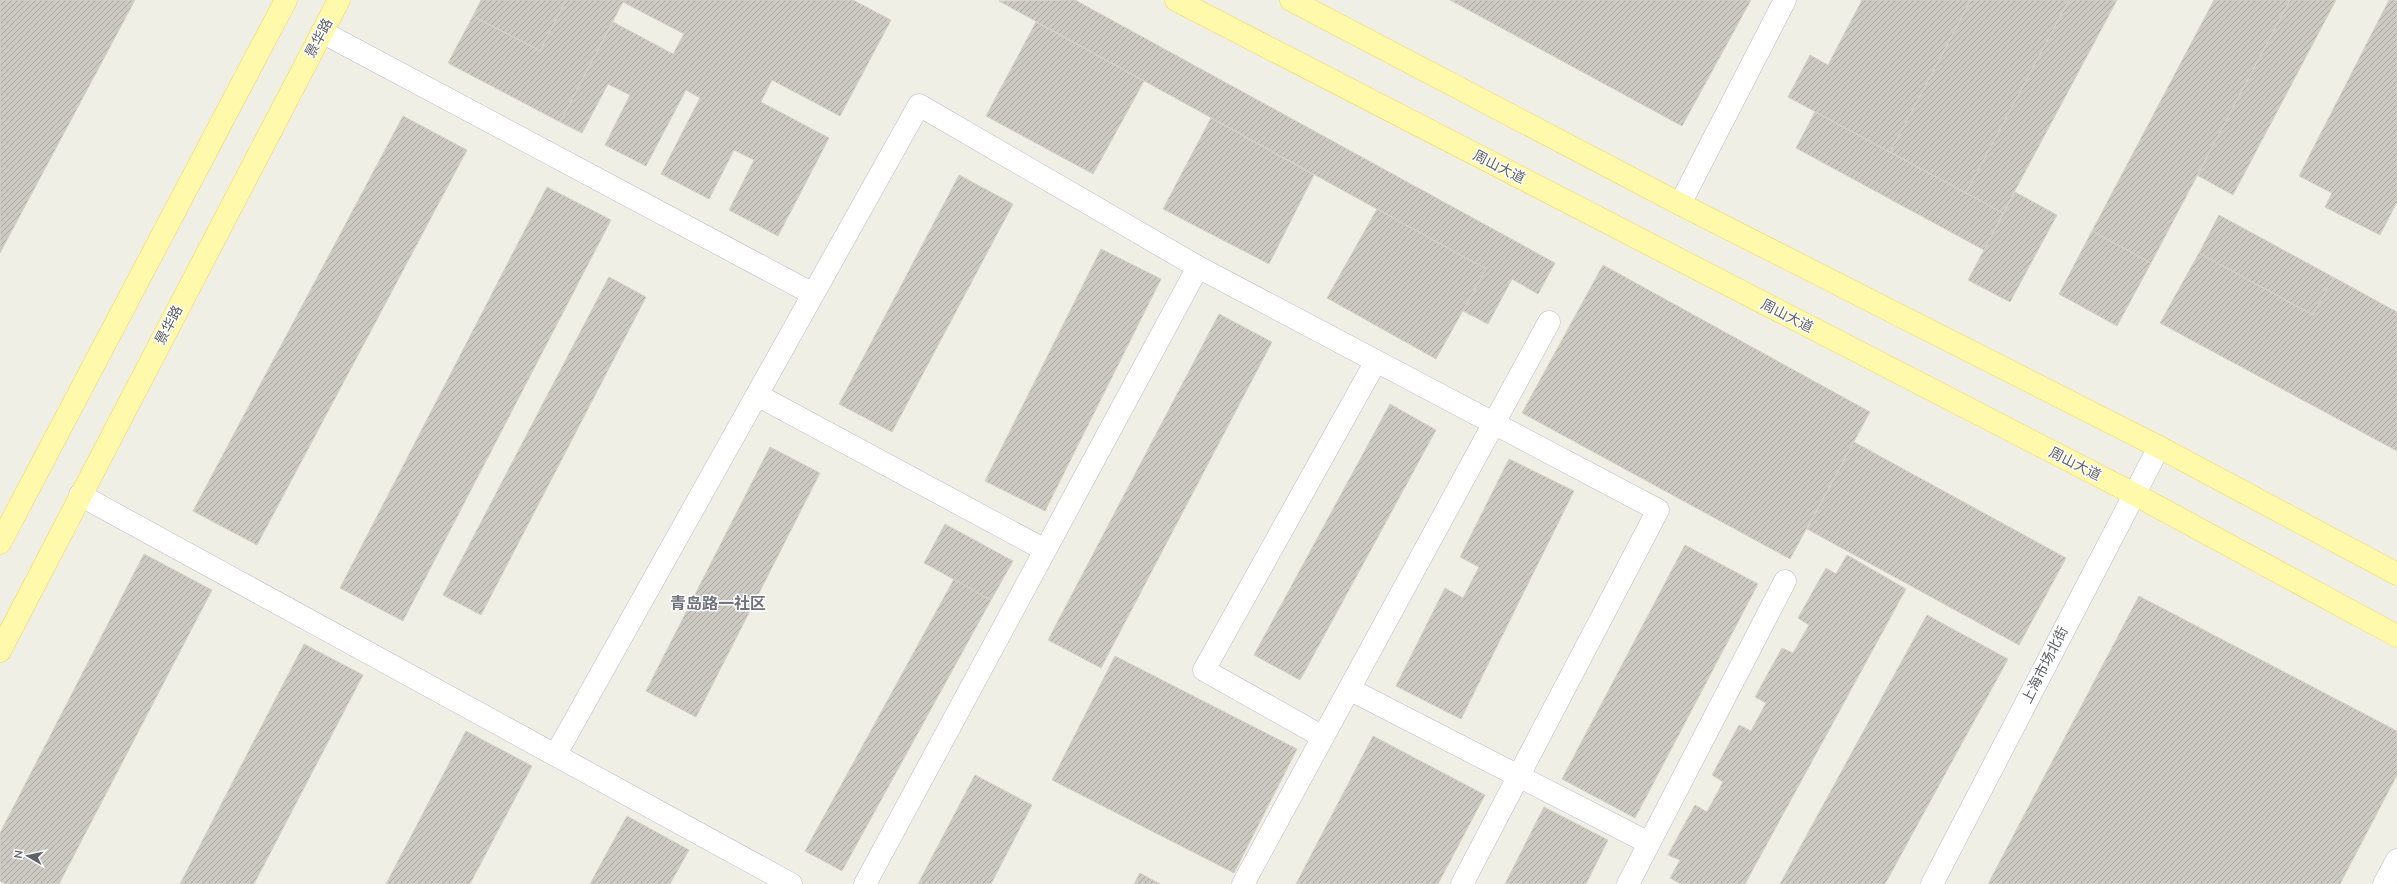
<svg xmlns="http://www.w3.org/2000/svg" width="2397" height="884" font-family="'Nunito Sans','Noto Sans SC',sans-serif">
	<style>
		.building { fill: url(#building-hatch); stroke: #d5d1c4 }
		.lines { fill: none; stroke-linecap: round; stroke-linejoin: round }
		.minor-casing { stroke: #b8bbc0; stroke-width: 23 }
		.major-casing { stroke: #f4d65c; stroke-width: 23 }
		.minor { stroke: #fff; stroke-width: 22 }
		.major { stroke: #fff9ac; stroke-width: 22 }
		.labels { text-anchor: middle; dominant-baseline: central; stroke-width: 3; stroke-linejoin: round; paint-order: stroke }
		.street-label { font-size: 14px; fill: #5e6167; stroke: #fff }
		.quarter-label { font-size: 16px; font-weight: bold; fill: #6f7379; stroke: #fff }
	</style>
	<defs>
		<pattern id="building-hatch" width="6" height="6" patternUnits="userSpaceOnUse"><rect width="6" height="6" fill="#ccc9c3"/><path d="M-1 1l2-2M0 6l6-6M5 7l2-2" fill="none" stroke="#a9a7a2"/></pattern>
	</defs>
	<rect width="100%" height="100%" fill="#f0efe6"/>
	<path class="building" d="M 0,0 L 135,0 L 0,253 Z
		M 481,0 L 566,0 L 540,51 L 473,16 Z
		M 566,0 L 624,0 L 560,122 L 448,63 L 473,16 L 540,51 Z
		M 624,0 L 853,0 L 891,20 L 840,116 L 772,80 L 761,102 L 829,138 L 778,236 L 729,210 L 754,160 L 734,150 L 709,199 L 661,174 L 700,98 L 686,90 L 646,166 L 605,145 L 630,95 L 608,84 L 582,133 L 560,122 L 613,22 L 673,54 L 684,34 L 623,2 Z
		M 1075,0 L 1555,263 L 1538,294 L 1512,279 L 1488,324 L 1463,311 L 1486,269 L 999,1 Z
		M 1450,0 L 1751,0 L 1682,126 Z
		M 1862,0 L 1971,0 L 1890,152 L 1788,97 L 1810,55 L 1828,65 Z
		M 1971,0 L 2069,0 L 1966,193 L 1890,152 Z
		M 2069,0 L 2117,0 L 2003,213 L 1966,193 Z
		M 2214,0 L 2290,0 L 2151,263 L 2092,231 Z
		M 2290,0 L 2336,0 L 2233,195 L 2197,175 Z
		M 2389,0 L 2397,0 L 2397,202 L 2380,235 L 2325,207 L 2332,193 L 2299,176 Z
		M 1036,22 L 1144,81 L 1093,174 L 986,116 Z
		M 1815,112 L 2003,213 L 1984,250 L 1796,148 Z
		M 403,116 L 467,150 L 257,545 L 193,511 Z
		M 1211,118 L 1314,175 L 1269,264 L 1163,209 Z
		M 959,175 L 1013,204 L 892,432 L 839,404 Z
		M 547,187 L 611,220 L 403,621 L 340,588 Z
		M 2015,192 L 2057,215 L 2010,302 L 1968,280 Z
		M 1377,209 L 1486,269 L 1436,359 L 1327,298 Z
		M 2219,215 L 2333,277 L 2313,315 L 2199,253 Z
		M 2092,231 L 2151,263 L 2117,326 L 2059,294 Z
		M 1101,249 L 1161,279 L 1045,511 L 985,481 Z
		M 2199,253 L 2313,315 L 2333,277 L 2397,312 L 2397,451 L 2160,323 Z
		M 1603,265 L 1870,412 L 1790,559 L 1522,413 Z
		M 609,277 L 646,297 L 481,615 L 443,595 Z
		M 1219,314 L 1272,342 L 1101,668 L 1048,640 Z
		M 1390,404 L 1436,430 L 1300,680 L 1254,655 Z
		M 1854,442 L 2066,558 L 2019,645 L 1807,529 Z
		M 770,447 L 820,473 L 696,717 L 646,691 Z
		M 1509,459 L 1574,491 L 1461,719 L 1396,686 L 1445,588 L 1463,598 L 1479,567 L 1460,557 Z
		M 945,524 L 1013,561 L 991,600 L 924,563 Z
		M 1685,545 L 1758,584 L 1635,818 L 1562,779 Z
		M 144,554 L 212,590 L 59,884 L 5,884 L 0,881 L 0,833 Z
		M 1847,555 L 1906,589 L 1745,884 L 1681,884 L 1670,878 L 1680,860 L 1668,855 L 1695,805 L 1707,812 L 1723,782 L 1712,775 L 1739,725 L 1751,731 L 1766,703 L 1755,697 L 1782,648 L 1793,653 L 1809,625 L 1798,618 L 1826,568 L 1836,574 Z
		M 954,579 L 991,600 L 842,871 L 805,851 Z
		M 2139,596 L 2397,731 L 2397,775 L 2340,884 L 1988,884 Z
		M 1927,615 L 2008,659 L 1885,884 L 1780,884 Z
		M 304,644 L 363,675 L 254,884 L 180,884 Z
		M 1115,656 L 1297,749 L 1234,873 L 1052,780 Z
		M 466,731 L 532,766 L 470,884 L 386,884 Z
		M 1373,736 L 1485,795 L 1438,884 L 1296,884 Z
		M 975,775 L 1032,805 L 991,884 L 918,884 Z
		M 1544,807 L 1608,840 L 1586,884 L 1505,884 Z
		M 627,816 L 689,850 L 670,884 L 590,884 Z
		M 1140,873 L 1160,884 L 1134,884 Z"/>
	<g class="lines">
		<defs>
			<path id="minor" d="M 322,32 L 813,294
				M 1680,204 L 1785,0
				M 757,395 L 1045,550
				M 80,495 L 791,884
				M 1349,689 L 1649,843
				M 1323,737 L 1204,670 L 1376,361
				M 556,754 L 919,105 L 1198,267 L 1658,510 L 1462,884
				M 865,884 L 1198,267
				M 1243,884 L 1549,322
				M 1628,884 L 1785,581
				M 1932,884 L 2159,447
				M 2384,884 L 2397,860"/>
			<path id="major" d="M 1176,0 L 2134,494 L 2397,636
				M 1291,0 L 1680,204 L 2159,447 L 2397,574
				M 0,543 L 286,0
				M 0,651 L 339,0"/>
		</defs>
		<use href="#minor" class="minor-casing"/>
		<use href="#major" class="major-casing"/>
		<use href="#minor" class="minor"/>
		<use href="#major" class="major"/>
	</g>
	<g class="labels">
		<g class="street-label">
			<text transform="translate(319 38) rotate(-62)">景华路</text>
			<text transform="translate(1499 167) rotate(27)">周山大道</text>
			<text transform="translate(1787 316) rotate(27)">周山大道</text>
			<text transform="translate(169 325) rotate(-62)">景华路</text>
			<text transform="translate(2075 464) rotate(27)">周山大道</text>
			<text transform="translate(2045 665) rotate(-63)">上海市场北街</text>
		</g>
		<g class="quarter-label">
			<text x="718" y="604">青岛路一社区</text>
		</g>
	</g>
	<g transform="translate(28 856) rotate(279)" stroke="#ffffff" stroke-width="3" paint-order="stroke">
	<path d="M0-3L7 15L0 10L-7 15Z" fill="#5e6167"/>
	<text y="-6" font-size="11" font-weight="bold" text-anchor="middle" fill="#5e6167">N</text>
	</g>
</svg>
